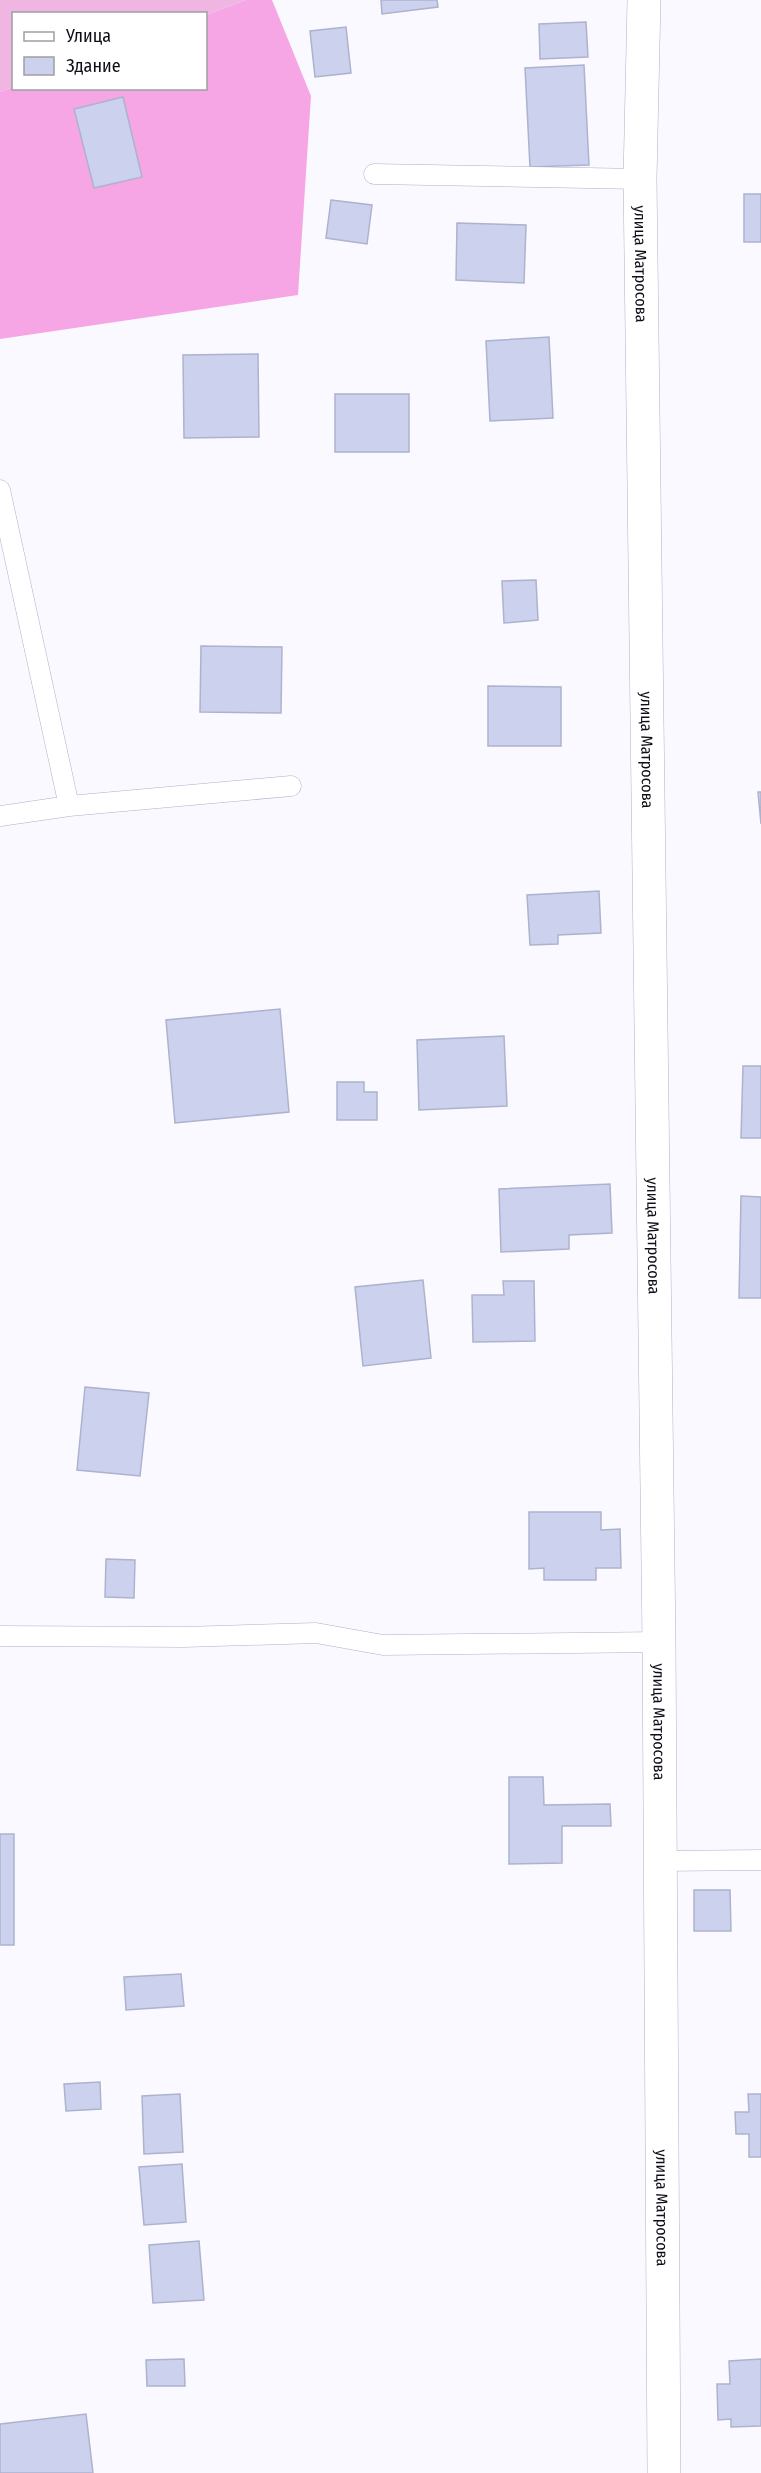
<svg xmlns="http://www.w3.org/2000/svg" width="761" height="2473" font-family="'Fira Sans Condensed',sans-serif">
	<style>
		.green { fill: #efb6e2 }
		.forest { fill: #f6a6e5 }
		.building { fill: #ccd1ed; stroke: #adb2ce; stroke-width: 1.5 }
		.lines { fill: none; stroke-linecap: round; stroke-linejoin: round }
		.service-casing { stroke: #b4aec9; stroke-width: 21 }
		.minor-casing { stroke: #b4aec9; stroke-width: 34 }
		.service { stroke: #fff; stroke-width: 20 }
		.minor { stroke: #fff; stroke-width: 33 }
		.labels { text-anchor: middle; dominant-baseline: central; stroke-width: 5; stroke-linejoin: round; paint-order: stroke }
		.street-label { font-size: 16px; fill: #0f0d16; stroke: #fff }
	</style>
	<rect width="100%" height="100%" fill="#faf9ff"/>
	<path class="green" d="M 0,0 L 246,0 L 206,15 L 14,14 L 13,87 L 0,92 Z"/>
	<path class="forest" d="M 246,0 L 272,0 L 311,96 L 298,295 L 0,339 L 0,92 L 13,87 L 206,88 L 206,15 Z"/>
	<path class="building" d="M 381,0 L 437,0 L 438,7 L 382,14 Z
		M 586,22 L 588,57 L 540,59 L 539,24 Z
		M 346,27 L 351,73 L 315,77 L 310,31 Z
		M 584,65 L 589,165 L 530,167 L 525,68 Z
		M 123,97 L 142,177 L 94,188 L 74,109 Z
		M 744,194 L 761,194 L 761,242 L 744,242 Z
		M 331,200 L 372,205 L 367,244 L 326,238 Z
		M 457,223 L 526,225 L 524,283 L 456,280 Z
		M 549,337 L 553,418 L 490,421 L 486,341 Z
		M 258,354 L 259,437 L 184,438 L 183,355 Z
		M 335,394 L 409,394 L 409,452 L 335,452 Z
		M 536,580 L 538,620 L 504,623 L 502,581 Z
		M 201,646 L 282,647 L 281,713 L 200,712 Z
		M 488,686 L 561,687 L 561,746 L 488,746 Z
		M 758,792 L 761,792 L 761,824 Z
		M 599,891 L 601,933 L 558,935 L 558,944 L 530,945 L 527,895 Z
		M 280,1009 L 289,1112 L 175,1123 L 166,1020 Z
		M 504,1036 L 507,1106 L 419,1110 L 417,1040 Z
		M 743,1066 L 761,1066 L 761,1138 L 741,1138 Z
		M 337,1082 L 364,1082 L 364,1092 L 377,1092 L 377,1120 L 337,1120 Z
		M 610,1184 L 612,1233 L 569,1235 L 569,1249 L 501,1252 L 499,1189 Z
		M 741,1196 L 761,1197 L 761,1298 L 739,1298 Z
		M 423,1280 L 431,1358 L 363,1366 L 355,1287 Z
		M 503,1281 L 534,1281 L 535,1341 L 473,1342 L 472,1295 L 504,1295 Z
		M 85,1387 L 149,1393 L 140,1476 L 77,1470 Z
		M 529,1512 L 601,1512 L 601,1530 L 620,1529 L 621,1568 L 596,1568 L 596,1580 L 544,1580 L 544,1568 L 529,1569 Z
		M 106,1559 L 135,1560 L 134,1598 L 105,1597 Z
		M 509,1777 L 543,1777 L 544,1805 L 610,1804 L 611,1826 L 562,1826 L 562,1863 L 509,1864 Z
		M 0,1834 L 14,1834 L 14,1945 L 0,1945 Z
		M 694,1890 L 730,1890 L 731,1931 L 694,1931 Z
		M 181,1974 L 184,2006 L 126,2010 L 124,1977 Z
		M 100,2082 L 101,2109 L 66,2111 L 64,2084 Z
		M 180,2094 L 183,2152 L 144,2154 L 142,2096 Z
		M 748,2094 L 761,2094 L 761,2157 L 749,2157 L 749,2134 L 736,2134 L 735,2112 L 749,2112 Z
		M 182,2164 L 186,2222 L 144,2225 L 139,2167 Z
		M 199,2241 L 204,2300 L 153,2303 L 149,2245 Z
		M 184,2359 L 185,2386 L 147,2386 L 146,2360 Z
		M 761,2359 L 761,2426 L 731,2427 L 731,2419 L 718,2420 L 717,2384 L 730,2384 L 729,2361 Z
		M 86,2414 L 93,2473 L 0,2473 L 0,2424 Z"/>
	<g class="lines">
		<defs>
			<path id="service" d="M 374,174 L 640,179
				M 0,490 L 69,806
				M 0,816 L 69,806 L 291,786
				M 0,1636 L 184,1637 L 316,1633 L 383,1645 L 659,1642
				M 660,1861 L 761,1860"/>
			<g id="minor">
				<path id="s1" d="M 644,0 L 640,179 L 659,1642 L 664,2473"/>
			</g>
		</defs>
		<use href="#service" class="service-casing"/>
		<use href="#minor" class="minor-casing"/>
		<use href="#service" class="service"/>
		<use href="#minor" class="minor"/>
	</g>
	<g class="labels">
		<g class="street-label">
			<text stroke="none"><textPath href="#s1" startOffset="264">улица Матросова</textPath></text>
			<text stroke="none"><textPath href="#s1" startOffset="750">улица Матросова</textPath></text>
			<text stroke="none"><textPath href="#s1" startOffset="1236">улица Матросова</textPath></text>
			<text stroke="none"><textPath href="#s1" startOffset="1722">улица Матросова</textPath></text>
			<text stroke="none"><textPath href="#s1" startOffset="2208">улица Матросова</textPath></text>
		</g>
	</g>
	<rect x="12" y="12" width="195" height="78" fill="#ffffff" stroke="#9f9ea2" stroke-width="1.5"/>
	<rect x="24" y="32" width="30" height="9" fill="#ffffff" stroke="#9f9ea2" stroke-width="1.5"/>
	<text x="66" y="42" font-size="18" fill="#0f0d16">Улица</text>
	<rect x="24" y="57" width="30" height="18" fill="#ccd1ed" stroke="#9f9ea2" stroke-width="1.5"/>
	<text x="66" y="72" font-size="18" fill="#0f0d16">Здание</text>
</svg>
